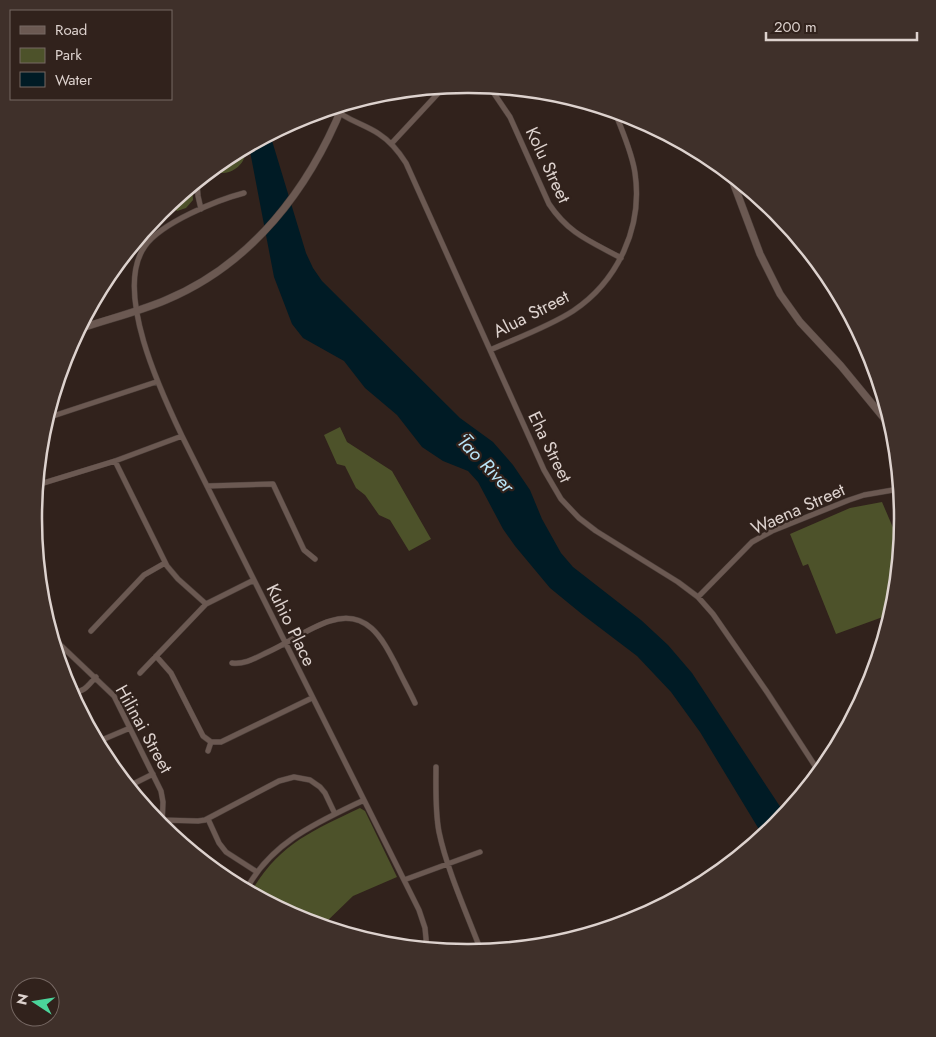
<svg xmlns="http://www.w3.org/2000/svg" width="936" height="1037" font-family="Jost,sans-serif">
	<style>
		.green { fill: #4d522a }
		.water { fill: #001b25 }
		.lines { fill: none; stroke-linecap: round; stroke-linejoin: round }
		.minor-casing { stroke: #4c3f3a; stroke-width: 6 }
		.tertiary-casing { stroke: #4c3f3a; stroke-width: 8 }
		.minor { stroke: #6b5952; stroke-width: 5 }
		.tertiary { stroke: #6b5952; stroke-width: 7 }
		.labels { text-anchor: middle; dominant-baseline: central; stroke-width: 4.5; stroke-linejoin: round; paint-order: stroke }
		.street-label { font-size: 18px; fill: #ddd2ce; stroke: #31221c }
		.water-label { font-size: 19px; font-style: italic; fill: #bae5f8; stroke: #31221c }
		.rim { fill: none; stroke: #ddd2ce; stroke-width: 2.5 }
	</style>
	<rect width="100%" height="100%" fill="#31221c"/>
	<path class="green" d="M 246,147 C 247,167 227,178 211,171 L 227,157 Z
		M 192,186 L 193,200 L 186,208 L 177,211 L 170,204 Z
		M 340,427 L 347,442 L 392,471 L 431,539 L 409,551 L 390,520 L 379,515 L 365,495 L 356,488 L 345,466 L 337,464 L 324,435 Z
		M 882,502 L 900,544 L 894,603 L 891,614 L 836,634 L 808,564 L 803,566 L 790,534 L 850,508 Z
		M 360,808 L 365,811 L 397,877 L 353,896 L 322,926 L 302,920 L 251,892 C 279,844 312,831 360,808 Z"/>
	<path class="water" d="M 270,134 L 306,253 L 313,268 L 322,281 L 460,418 L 493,442 L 513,465 L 530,490 L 542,519 L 561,553 L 573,567 L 641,620 L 668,645 L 692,673 L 785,814 L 775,826 L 763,836 L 700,732 L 671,692 L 637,656 L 583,615 L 550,588 L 515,546 L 503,529 L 478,482 L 468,471 L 443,461 L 422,447 L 397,415 L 365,388 L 344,361 L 303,338 L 292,324 L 274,277 L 249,146 Z"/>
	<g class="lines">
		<defs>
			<path id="minor" d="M 489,86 L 510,117 L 549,204 C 569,234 590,241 621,258
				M 333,108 C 346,120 364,124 379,134 C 390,141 399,152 406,163 L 544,470 L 561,499 L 579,518 L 596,531 L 678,582 L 698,597 L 713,614 L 767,692 L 819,772
				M 391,144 L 444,87
				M 197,182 L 198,196 L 201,209
				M 244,193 C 217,200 161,223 145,246 C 113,291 161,392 182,436 L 419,910 L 425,928 L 427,949
				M 490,350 C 517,338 548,327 573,311 C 618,281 643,227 635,173 C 632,152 622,131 615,112
				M 47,418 L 156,382
				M 115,461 L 167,566 L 178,579 L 206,604
				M 37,485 L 115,461 L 182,436
				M 207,486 L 273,484 L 304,550 L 315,559
				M 900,530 L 901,529
				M 698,597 L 752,542 L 772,531 L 849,500 L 864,495 L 899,489
				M 91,631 L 144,575 L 165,563
				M 52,637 L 114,696 L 161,791 L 163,802 L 162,826
				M 156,656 L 171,673 L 203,736 L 211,742 L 221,742 L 312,698
				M 232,663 C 245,665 257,657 268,652 C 288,643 310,627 330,621 C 367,609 382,638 396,665 C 402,678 409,690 415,703
				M 140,673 L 206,604 L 254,580
				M 74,692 C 85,692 89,684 96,677
				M 97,742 L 130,728
				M 208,751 L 211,742
				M 436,767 C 436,788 435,811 439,832 C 447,870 467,914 481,951
				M 129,786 L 153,774
				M 208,819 L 219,843 L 226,852 L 257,872
				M 162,820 L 198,821 L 205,820 L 279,781 L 294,777 L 310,780 L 320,787 L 325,793 L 335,814
				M 404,880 L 480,852
				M 246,890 C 271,842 318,822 364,800"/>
			<path id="tertiary" d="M 730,174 L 760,254 L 780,294 L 800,322 L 841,366 L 892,428
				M 79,329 C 108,319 138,312 166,300 C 252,264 309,189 343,105"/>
		</defs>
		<use href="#minor" class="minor-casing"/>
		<use href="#tertiary" class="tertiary-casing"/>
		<use href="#minor" class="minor"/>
		<use href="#tertiary" class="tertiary"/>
	</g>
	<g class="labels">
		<g class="street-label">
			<text transform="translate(548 165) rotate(65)">Kolu Street</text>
			<text transform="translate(531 314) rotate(-27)">Alua Street</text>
			<text transform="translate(550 447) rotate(64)">Eha Street</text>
			<text transform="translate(798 509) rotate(-24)">Waena Street</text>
			<text transform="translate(291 625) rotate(64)">Kuhio Place</text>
			<text transform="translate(144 729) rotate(61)">Hilinai Street</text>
		</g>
		<g class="water-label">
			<text transform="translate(485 463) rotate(46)">ʻĪao River</text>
		</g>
	</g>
	<path d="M0 0H936V1037H0ZM467 93H469A425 425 0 0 1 894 518V519A425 425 0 0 1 469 944H467A425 425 0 0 1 42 519V518A425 425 0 0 1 467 93Z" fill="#3f302a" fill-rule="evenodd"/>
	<path class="rim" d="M467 93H469A425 425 0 0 1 894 518V519A425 425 0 0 1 469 944H467A425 425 0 0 1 42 519V518A425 425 0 0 1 467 93Z"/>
	<rect x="10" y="10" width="162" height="90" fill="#31221c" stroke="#766863"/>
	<rect x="20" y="26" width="25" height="8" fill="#6b5952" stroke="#766863"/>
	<text x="55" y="35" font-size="15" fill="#ddd2ce">Road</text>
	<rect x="20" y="48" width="25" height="15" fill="#4d522a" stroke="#766863"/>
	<text x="55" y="60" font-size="15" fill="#ddd2ce">Park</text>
	<rect x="20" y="72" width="25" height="15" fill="#001b25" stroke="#766863"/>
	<text x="55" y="85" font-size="15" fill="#ddd2ce">Water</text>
	<g transform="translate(35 1002) rotate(282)"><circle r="24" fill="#31221c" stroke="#766863"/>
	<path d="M0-4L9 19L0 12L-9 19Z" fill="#4bd49b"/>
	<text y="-8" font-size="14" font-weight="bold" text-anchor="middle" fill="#ddd2ce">N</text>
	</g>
	<path d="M766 32v8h151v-8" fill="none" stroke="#ddd2ce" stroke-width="2.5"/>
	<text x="774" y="32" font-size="15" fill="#ddd2ce" stroke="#31221c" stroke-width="4" paint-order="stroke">200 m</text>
</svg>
